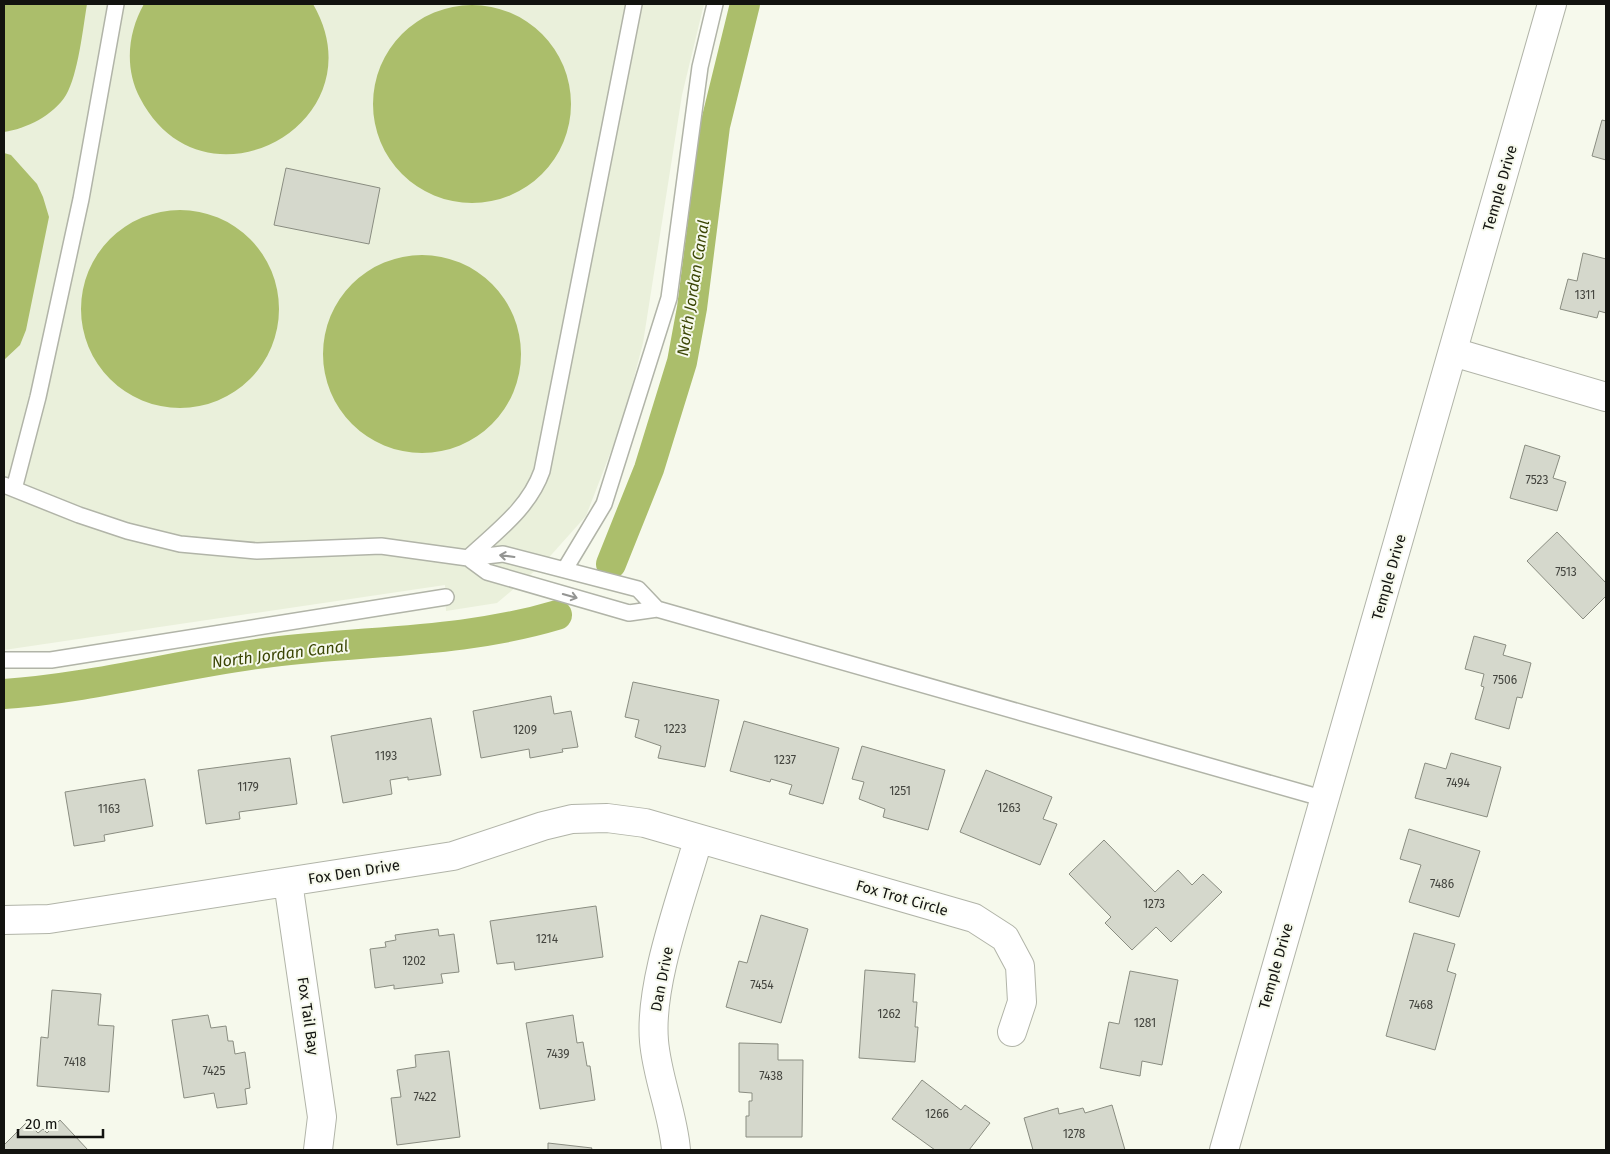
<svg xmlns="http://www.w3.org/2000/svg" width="1610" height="1154" font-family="'Fira Sans',sans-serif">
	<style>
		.built { fill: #eaf0db }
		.water { fill: #abbe6b }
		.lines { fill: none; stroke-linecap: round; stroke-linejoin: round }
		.canal { stroke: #abbe6b; stroke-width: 30 }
		.building { fill: #d5d8cc; stroke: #8a8d81 }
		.lane-casing { stroke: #b1b4a8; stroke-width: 18 }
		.street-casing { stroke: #b1b4a8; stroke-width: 30 }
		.secondary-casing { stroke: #b1b4a8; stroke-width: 30 }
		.lane { stroke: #fff; stroke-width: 15 }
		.street { stroke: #fff; stroke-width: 28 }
		.secondary { stroke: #fff; stroke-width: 28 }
		.oneway { stroke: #949593 }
		.labels { text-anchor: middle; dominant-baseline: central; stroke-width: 4; stroke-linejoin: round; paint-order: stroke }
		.number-label { font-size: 12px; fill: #43443e }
		.street-label { font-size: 15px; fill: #12130f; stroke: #f6f9ec }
		.water-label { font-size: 16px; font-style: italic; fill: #3b4605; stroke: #f6f9ec }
	</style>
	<rect width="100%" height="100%" fill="#f6f9ec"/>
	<path class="built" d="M 4,4 L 704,4 L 682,95 L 643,343 L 623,420 L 586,516 L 544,563 L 497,603 L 446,611 L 445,585 L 4,650 Z"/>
	<path class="water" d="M 4,4 L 87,4 C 83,28 78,75 66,95 C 54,115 26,129 4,132 Z
		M 144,4 L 313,4 C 382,123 203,220 140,98 C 124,68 128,32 144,4 Z
		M373 104a99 99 0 1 1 198 0a99 99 0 1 1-198 0Z
		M 4,153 L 11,155 L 37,184 L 43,197 L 49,217 L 26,330 L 20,345 L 4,360 Z
		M81 309a99 99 0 1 1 198 0a99 99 0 1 1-198 0Z
		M323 354a99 99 0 1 1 198 0a99 99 0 1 1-198 0Z"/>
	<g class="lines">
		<path class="canal" d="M 611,564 L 649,469 L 682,362 L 692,308 L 715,126 L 745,4
			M 4,694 C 94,688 182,663 272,652 C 367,640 464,643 557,615"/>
	</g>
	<path class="building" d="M 1602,120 L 1606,121 L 1606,160 L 1592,156 Z
		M 286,168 L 380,188 L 369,244 L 274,225 Z
		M 1583,253 L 1606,259 L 1606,313 L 1599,311 L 1597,318 L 1560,309 L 1568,279 L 1577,281 Z
		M 1525,445 L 1560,456 L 1553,478 L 1566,482 L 1557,511 L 1510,498 Z
		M 1557,532 L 1606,583 L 1606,596 L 1583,619 L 1527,561 Z
		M 1474,636 L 1506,645 L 1503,655 L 1531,663 L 1522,698 L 1517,697 L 1509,729 L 1475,719 L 1484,687 L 1481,686 L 1484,674 L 1465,669 Z
		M 633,682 L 719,700 L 705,767 L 658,758 L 661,746 L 635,737 L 639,720 L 625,717 Z
		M 551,696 L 554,714 L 571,711 L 578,747 L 562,749 L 563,752 L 530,758 L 529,749 L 481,758 L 473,711 Z
		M 431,718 L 441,775 L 408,780 L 408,777 L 390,780 L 392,794 L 343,803 L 331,736 Z
		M 744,721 L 839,748 L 823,804 L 789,794 L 792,785 L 771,779 L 770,782 L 730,771 Z
		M 862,746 L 945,770 L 928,830 L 883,817 L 885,809 L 859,799 L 864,782 L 852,779 Z
		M 1451,753 L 1501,767 L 1487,817 L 1415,798 L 1425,763 L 1446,769 Z
		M 290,758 L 297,804 L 239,812 L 240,819 L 206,824 L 198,770 Z
		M 986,770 L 1052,797 L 1043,819 L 1057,824 L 1040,865 L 960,832 Z
		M 145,779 L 153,826 L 104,835 L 105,841 L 74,846 L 65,792 Z
		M 1409,829 L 1480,851 L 1459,917 L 1409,902 L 1421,865 L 1400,859 Z
		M 1104,840 L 1155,892 L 1178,870 L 1192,885 L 1203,874 L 1222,892 L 1171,942 L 1156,927 L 1132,950 L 1105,923 L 1111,917 L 1069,874 Z
		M 596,906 L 603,957 L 515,970 L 514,962 L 497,964 L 490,921 Z
		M 761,915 L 808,929 L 781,1023 L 726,1007 L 739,961 L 747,963 Z
		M 438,929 L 439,936 L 454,934 L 459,972 L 441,974 L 443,983 L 394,989 L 394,985 L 375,988 L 370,949 L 386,947 L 385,942 L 396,940 L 395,935 Z
		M 1414,933 L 1455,944 L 1447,971 L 1456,974 L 1435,1050 L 1386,1036 Z
		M 865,970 L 915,974 L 913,1002 L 917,1002 L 915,1027 L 918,1027 L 915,1062 L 859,1058 Z
		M 1130,971 L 1178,980 L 1162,1065 L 1142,1061 L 1140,1076 L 1100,1068 L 1109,1022 L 1119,1024 Z
		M 52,990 L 101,994 L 98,1025 L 114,1026 L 109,1092 L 37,1086 L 41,1037 L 48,1038 Z
		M 208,1015 L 211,1028 L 226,1026 L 228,1041 L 233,1041 L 235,1054 L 245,1052 L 250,1088 L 245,1089 L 247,1104 L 217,1108 L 214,1093 L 184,1098 L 172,1020 Z
		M 573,1015 L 577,1043 L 583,1042 L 587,1066 L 590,1066 L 595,1100 L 540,1109 L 526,1023 Z
		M 739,1043 L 778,1044 L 778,1060 L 803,1060 L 802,1137 L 746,1137 L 746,1116 L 749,1116 L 749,1101 L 752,1101 L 752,1093 L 739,1092 Z
		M 449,1051 L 460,1137 L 397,1145 L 391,1098 L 401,1097 L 397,1070 L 416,1067 L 415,1055 Z
		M 922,1080 L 961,1110 L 965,1105 L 990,1123 L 969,1150 L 935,1150 L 892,1119 Z
		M 1112,1105 L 1125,1150 L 1033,1150 L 1024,1118 L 1058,1108 L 1059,1114 L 1083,1108 L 1085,1113 Z
		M 60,1120 L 88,1150 L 4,1150 L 4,1145 L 27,1122 L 38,1133 L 43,1129 L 47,1133 Z
		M 548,1143 L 592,1148 L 591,1150 L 548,1150 Z"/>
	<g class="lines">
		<defs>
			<path id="lane" d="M 4,485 L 79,515 L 127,531 L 180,544 L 257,551 L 381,546 L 468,558 L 503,554 L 638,589 L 657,609
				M 14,489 L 38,397 L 81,199 L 116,4
				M 468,558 L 487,572 L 629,613 L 657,609 L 1325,799
				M 468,558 C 497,531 529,508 542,471 L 634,4
				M 565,569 L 604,504 L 669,298 L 700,67 L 715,4
				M 4,660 L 51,660 L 446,597"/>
			<path id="street" d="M 1453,352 L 1606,397
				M 288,882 L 322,1117 L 318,1150
				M 4,920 L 49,919 L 453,856 L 543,826 L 572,819 L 607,818 L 645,823 L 974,918 L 1005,938 L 1020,966 L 1022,1002 L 1012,1032
				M 676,1150 C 673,1113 657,1078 654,1041 C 649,983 682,897 698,840"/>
			<path id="secondary" d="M 1224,1150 L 1552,4"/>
		</defs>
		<use href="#lane" class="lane-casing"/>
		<use href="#street" class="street-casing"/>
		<use href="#secondary" class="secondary-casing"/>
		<use href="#lane" class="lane"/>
		<use href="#street" class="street"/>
		<use href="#secondary" class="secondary"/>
	</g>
	<defs><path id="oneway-shaft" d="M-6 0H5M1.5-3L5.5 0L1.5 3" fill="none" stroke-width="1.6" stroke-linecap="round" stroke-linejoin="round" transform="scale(1.25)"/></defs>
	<g class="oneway">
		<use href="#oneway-shaft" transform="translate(507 556) rotate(-173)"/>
		<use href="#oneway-shaft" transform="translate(570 596) rotate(16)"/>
	</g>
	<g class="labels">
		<g class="number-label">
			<text x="1585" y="295">1311</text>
			<text x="1537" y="480">7523</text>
			<text x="1566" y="572">7513</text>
			<text x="1505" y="680">7506</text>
			<text x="675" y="729">1223</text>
			<text x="525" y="730">1209</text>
			<text x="386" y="756">1193</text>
			<text x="785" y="760">1237</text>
			<text x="1458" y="783">7494</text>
			<text x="248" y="787">1179</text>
			<text x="900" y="791">1251</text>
			<text x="1009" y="808">1263</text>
			<text x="109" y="809">1163</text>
			<text x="1442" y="884">7486</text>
			<text x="1154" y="904">1273</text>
			<text x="547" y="939">1214</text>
			<text x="414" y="961">1202</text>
			<text x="762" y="985">7454</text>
			<text x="1421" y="1005">7468</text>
			<text x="889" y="1014">1262</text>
			<text x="1145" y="1023">1281</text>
			<text x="558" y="1054">7439</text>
			<text x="75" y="1062">7418</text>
			<text x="214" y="1071">7425</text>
			<text x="771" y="1076">7438</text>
			<text x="425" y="1097">7422</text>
			<text x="937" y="1114">1266</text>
			<text x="1074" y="1134">1278</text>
		</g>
		<g class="street-label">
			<text transform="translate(1500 188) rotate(-74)">Temple Drive</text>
			<text transform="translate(1389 577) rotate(-74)">Temple Drive</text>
			<text transform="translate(354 872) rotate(-9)">Fox Den Drive</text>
			<text transform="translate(902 898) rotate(16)">Fox Trot Circle</text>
			<text transform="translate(1276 966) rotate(-74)">Temple Drive</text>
			<text transform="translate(662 979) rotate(-79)">Dan Drive</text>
			<text transform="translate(308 1016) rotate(82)">Fox Tail Bay</text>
		</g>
		<g class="water-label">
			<text transform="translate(693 288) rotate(-81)">North Jordan Canal</text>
			<text transform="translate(280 654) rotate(-7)">North Jordan Canal</text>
		</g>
	</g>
	<rect width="1610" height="1154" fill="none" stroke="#12130f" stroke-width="10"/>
	<path d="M18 1129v8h85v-8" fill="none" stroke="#12130f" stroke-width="2.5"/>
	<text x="25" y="1129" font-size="15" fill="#12130f" stroke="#f6f9ec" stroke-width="4" paint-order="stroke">20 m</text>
</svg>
